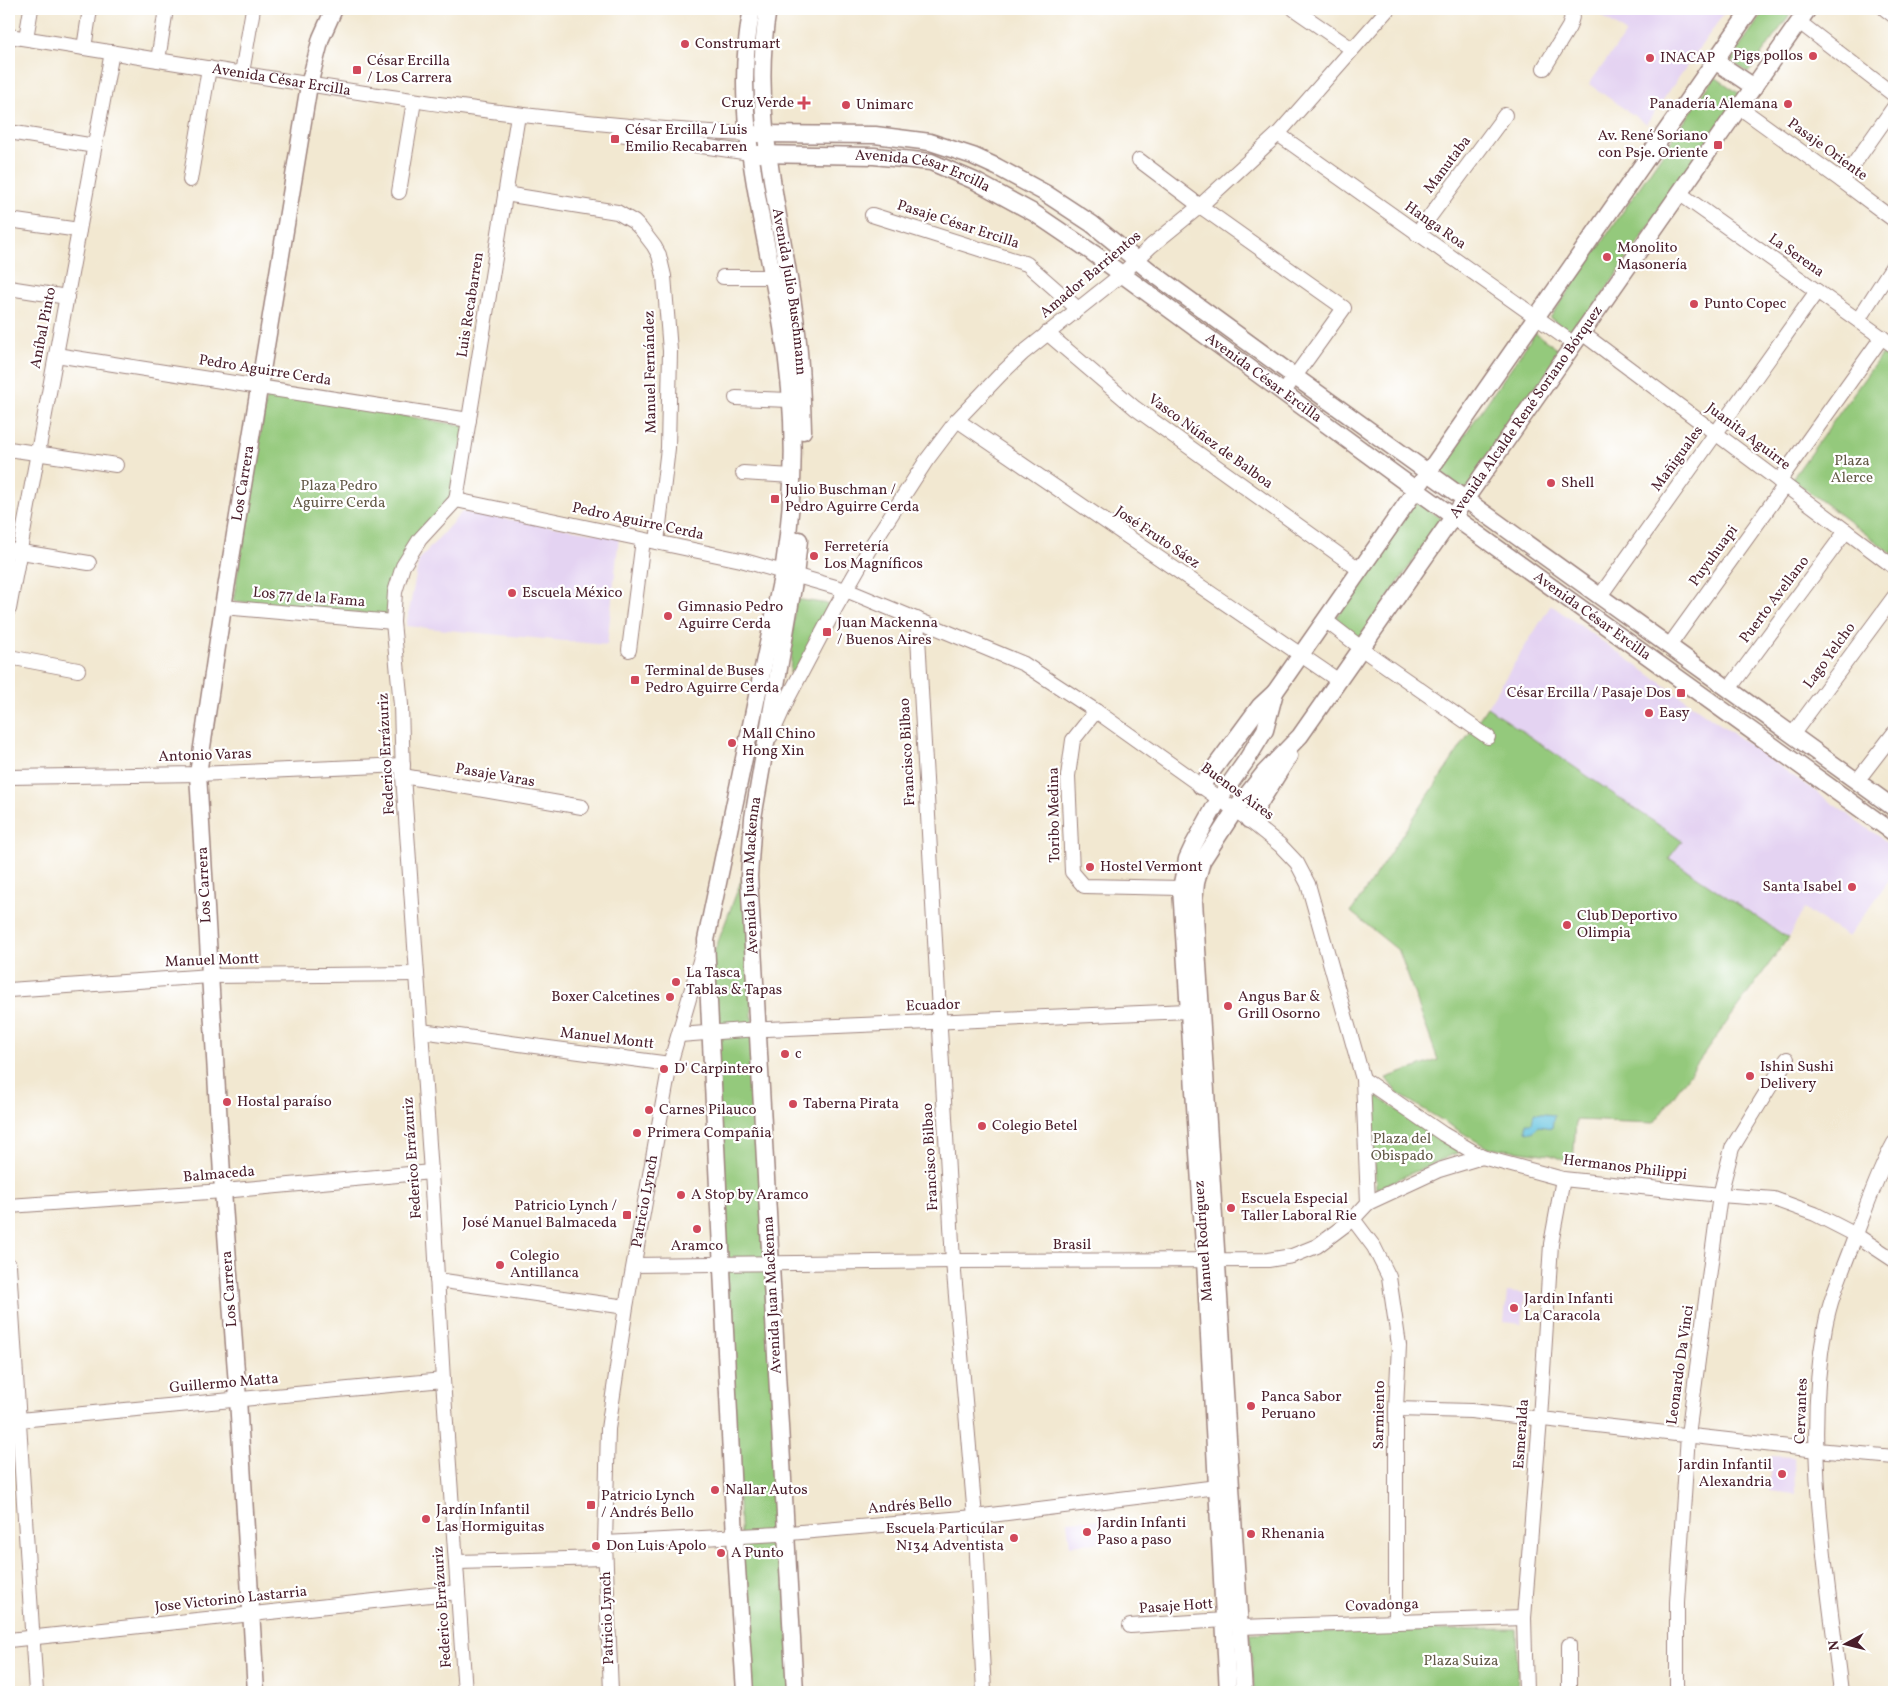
<svg xmlns="http://www.w3.org/2000/svg" width="1903" height="1701" font-family="Vollkorn,serif">
	<style>
		.built { fill: #e4d3f2 }
		.green { fill: #94c97b; stroke: #6f7453 }
		.water { fill: #60c1de; stroke: #557084 }
		.lines { fill: none; stroke-linecap: round; stroke-linejoin: round }
		.minor-casing { stroke: #9e847e; stroke-width: 16 }
		.major-casing { stroke: #9e847e; stroke-width: 19 }
		.minor { stroke: #fff; stroke-width: 14 }
		.major { stroke: #fff; stroke-width: 16 }
		.poi-dot { fill: #d1495b; stroke: #fff; stroke-width: 2 }
		.labels { text-anchor: middle; dominant-baseline: central; stroke-width: 4.5; stroke-linejoin: round; paint-order: stroke }
		.poi-label { font-size: 15px; fill: #4a1f2b; stroke: #fff; text-anchor: start }
		.street-label { font-size: 15px; fill: #4a1f2b; stroke: #fff }
		.park-label { font-size: 15px; fill: #645a47; stroke: #fff }
	</style>
	<rect width="100%" height="100%" fill="#fff"/>
	<filter id="ink" filterUnits="userSpaceOnUse"><feTurbulence type="fractalNoise" baseFrequency=".02" numOctaves="2"/><feDisplacementMap in="SourceGraphic" scale="10" xChannelSelector="R" yChannelSelector="G"/><feConvolveMatrix kernelMatrix="1 2 1 2 8 2 1 2 1" color-interpolation-filters="sRGB"/></filter>
	<filter id="wash" filterUnits="userSpaceOnUse"><feTurbulence type="fractalNoise" baseFrequency=".0096" numOctaves="4" result="noise"/><feDisplacementMap in="SourceGraphic" scale="20" xChannelSelector="R" yChannelSelector="G"/><feGaussianBlur stdDeviation="1.12" result="paint"/><feColorMatrix in="noise" values="0 0 0 0 0 0 0 0 0 0 0 0 0 0 0 0 0 1.4 0 .05"/><feComposite in="paint" operator="in"/></filter>
	<g filter="url(#wash)">
		<rect width="100%" height="100%" fill="#f2e8d1"/>
		<path class="built" d="M 1592,9 L 1727,9 L 1646,124 L 1589,84 L 1626,33 Z
			M 462,512 L 619,537 L 607,645 L 406,626 L 419,560 Z
			M 1551,605 L 1894,847 L 1894,874 L 1848,937 L 1804,909 L 1788,938 L 1669,858 L 1682,841 L 1487,707 Z
			M 1507,1292 L 1525,1294 L 1522,1324 L 1504,1322 Z
			M 1771,1456 L 1794,1457 L 1795,1494 L 1769,1491 Z
			M 1105,1519 L 1104,1542 L 1070,1545 L 1067,1521 Z"/>
		<path class="green" d="M 1766,9 L 1794,9 L 1748,73 L 1730,60 Z
			M 1715,77 L 1740,94 L 1575,335 L 1550,318 Z
			M 1535,333 L 1563,353 L 1467,491 L 1439,472 Z
			M 1884,351 L 1894,358 L 1894,555 L 1792,479 Z
			M 267,393 L 465,426 L 452,497 L 416,537 L 389,616 L 233,601 Z
			M 1416,501 L 1442,519 L 1359,640 L 1333,622 Z
			M 795,599 L 829,604 L 801,667 L 790,673 Z
			M 1487,707 L 1682,841 L 1669,858 L 1788,938 L 1654,1123 L 1576,1120 L 1573,1164 L 1551,1155 L 1486,1147 L 1397,1093 L 1386,1078 L 1438,1060 L 1399,951 L 1351,912 Z
			M 744,873 L 791,1692 L 749,1692 L 710,963 Z
			M 1371,1092 L 1459,1152 L 1376,1189 Z
			M 1516,1629 L 1518,1692 L 1254,1692 L 1250,1633 Z"/>
		<path class="water" d="M 1534,1113 L 1554,1115 L 1552,1128 L 1538,1126 C 1534,1131 1533,1134 1526,1131 L 1526,1123 L 1532,1123 Z"/>
	</g>
	<g filter="url(#ink)">
		<g class="lines">
			<defs>
				<g id="minor">
					<path d="M 1294,9 L 1352,49"/>
					<path d="M 1885,9 L 1894,16"/>
					<path d="M 1799,22 L 1894,95"/>
					<path id="s1" d="M 9,36 C 255,74 499,123 748,134"/>
					<path d="M 26,38 L 31,9"/>
					<path d="M 84,48 L 90,9"/>
					<path d="M 158,60 L 166,9"/>
					<path d="M 1544,68 L 1569,27 L 1572,17 L 1568,9"/>
					<path d="M 242,73 L 253,9"/>
					<path d="M 1739,107 L 1842,181 L 1894,220"/>
					<path d="M 9,132 L 95,146"/>
					<path d="M 619,134 L 750,153"/>
					<path d="M 1278,134 L 1574,344"/>
					<path d="M 1139,160 L 1200,206 L 1344,308 L 1283,393"/>
					<path d="M 190,180 L 209,68"/>
					<path d="M 1842,181 L 1894,107"/>
					<path d="M 399,192 L 414,101"/>
					<path d="M 1679,193 L 1894,346"/>
					<path d="M 505,194 L 617,212 L 634,222 L 641,229 L 654,246 L 659,255 L 664,276 L 670,351 L 668,448 L 657,542"/>
					<path d="M 872,215 L 1027,264 L 1078,309"/>
					<path d="M 9,220 L 79,230"/>
					<path d="M 1417,234 L 1505,115"/>
					<path d="M 723,277 L 773,277"/>
					<path d="M 9,288 L 67,297"/>
					<path d="M 1858,320 L 1894,264"/>
					<path d="M 1047,333 L 1135,408 L 1360,570"/>
					<path d="M 1582,333 L 1894,567"/>
					<path d="M 56,355 L 469,420"/>
					<path d="M 736,398 L 790,400"/>
					<path d="M 957,420 L 1339,681"/>
					<path d="M 9,449 L 116,465"/>
					<path d="M 743,473 L 792,476"/>
					<path d="M 1779,481 L 1882,337"/>
					<path d="M 456,500 L 741,560 L 846,590 L 1024,664 L 1096,711 L 1249,820 L 1280,845 L 1297,863 L 1308,884 L 1363,1079 L 1368,1203"/>
					<path d="M 456,500 L 420,539 L 403,566 L 395,592 L 393,622 L 401,705 L 403,776 L 431,1172 L 443,1380 L 465,1692"/>
					<path d="M 456,500 L 518,115"/>
					<path d="M 9,550 L 89,563"/>
					<path d="M 1600,596 L 1817,291"/>
					<path d="M 223,607 L 393,622"/>
					<path d="M 9,609 L 112,52"/>
					<path d="M 917,619 L 953,1261 L 975,1517 L 984,1692"/>
					<path d="M 1325,620 L 1369,654 L 1488,737"/>
					<path d="M 1669,646 L 1785,485"/>
					<path d="M 629,650 L 643,540"/>
					<path d="M 9,657 L 78,670"/>
					<path d="M 1729,689 L 1846,531"/>
					<path d="M 1096,711 L 1073,740 L 1068,776 L 1072,872 L 1084,886 L 1181,888"/>
					<path d="M 1792,735 L 1894,597"/>
					<path d="M 771,736 L 788,698 L 836,607 L 871,546 L 926,461 L 957,420 L 1000,375 L 1023,353 L 1121,275 L 1151,246 L 1200,206 L 1278,134 L 1388,9"/>
					<path d="M 403,776 L 582,807"/>
					<path d="M 9,777 L 198,774 L 403,765"/>
					<path d="M 1857,781 L 1894,733"/>
					<path d="M 9,990 L 210,976 L 417,974"/>
					<path d="M 421,1031 L 670,1064"/>
					<path d="M 680,1035 L 744,1030 L 1188,1011"/>
					<path d="M 1363,1079 L 1443,1134 L 1482,1157 L 1563,1179 L 1720,1195 L 1774,1199 L 1815,1214 L 1856,1235 L 1894,1260"/>
					<path d="M 9,1206 L 223,1191 L 431,1172"/>
					<path d="M 1353,1219 L 1374,1247 L 1389,1277 L 1399,1345 L 1396,1409 L 1396,1622"/>
					<path d="M 9,1265 L 36,1692"/>
					<path d="M 634,1265 L 953,1261 L 1268,1260 L 1292,1256 L 1317,1246 L 1353,1219 L 1368,1203 L 1439,1170 L 1482,1157"/>
					<path d="M 437,1280 L 626,1307"/>
					<path d="M 1396,1409 L 1471,1411 L 1817,1450 L 1894,1457"/>
					<path d="M 9,1421 L 443,1380"/>
					<path d="M 605,1543 L 778,1534 L 975,1517 L 1217,1487"/>
					<path d="M 457,1562 L 605,1558"/>
					<path d="M 1130,1626 L 1225,1620"/>
					<path d="M 1240,1627 L 1524,1618"/>
					<path d="M 9,1640 L 458,1592"/>
					<path d="M 1569,1645 L 1569,1692"/>
					<path id="s2" d="M 611,1692 L 605,1543 L 608,1429 L 626,1307 L 670,1064 L 704,947"/>
					<path d="M 1526,1692 L 1524,1618 L 1540,1419 L 1551,1244 L 1563,1179"/>
					<path d="M 1677,1692 L 1677,1602 L 1688,1435 L 1720,1195 L 1732,1148 L 1787,1059"/>
					<path d="M 1841,1692 C 1827,1574 1803,1446 1825,1327 C 1831,1294 1845,1265 1856,1234 C 1868,1203 1878,1172 1894,1143"/>
				</g>
				<g id="major">
					<path id="s3" d="M 768,9 C 749,115 783,221 796,325 C 801,360 802,396 803,431"/>
					<path d="M 1715,61 L 1754,87"/>
					<path d="M 757,134 L 875,135 L 930,142 L 973,156 L 997,167 L 1045,193 L 1092,224 L 1150,271 L 1294,376 L 1894,808"/>
					<path id="s4" d="M 757,154 L 874,156 L 931,162 L 975,181 L 1034,213 L 1093,253 L 1401,479 L 1894,833"/>
					<path d="M 1201,786 L 1260,706 L 1275,692"/>
					<path d="M 1249,820 L 1289,756"/>
					<path id="s5" d="M 256,1692 L 238,1399 L 223,1191 L 198,774 L 223,607 L 309,85 L 321,38 L 334,9"/>
					<path d="M 745,1692 L 735,1537 L 706,940 L 783,572 C 796,491 796,408 782,327 C 765,224 730,114 752,9"/>
					<path id="s6" d="M 795,1692 L 749,876 L 753,818 L 795,576 L 799,540"/>
					<path d="M 1228,1692 L 1205,1261 L 1181,888 L 1187,859 L 1194,844 L 1219,799 L 1246,761 L 1265,730 L 1275,692 L 1751,9"/>
					<path id="s7" d="M 1244,1692 L 1194,901 L 1196,883 L 1202,861 L 1235,810 L 1265,772 L 1300,736 L 1808,9"/>
				</g>
			</defs>
			<use href="#minor" class="minor-casing"/>
			<use href="#major" class="major-casing"/>
			<use href="#minor" class="minor"/>
			<use href="#major" class="major"/>
		</g>
	</g>
	<g class="poi-dot">
		<circle cx="685" cy="44" r="5"/>
		<circle cx="1813" cy="56" r="5"/>
		<circle cx="1650" cy="58" r="5"/>
		<rect x="352" y="65" width="10" height="10" rx="2.5"/>
		<path d="M801.5 95.5h5v5h5v5h-5v5h-5v-5h-5v-5h5z"/>
		<circle cx="1788" cy="104" r="5"/>
		<circle cx="846" cy="105" r="5"/>
		<rect x="610" y="134" width="10" height="10" rx="2.5"/>
		<rect x="1713" y="140" width="10" height="10" rx="2.5"/>
		<circle cx="1607" cy="257" r="5"/>
		<circle cx="1694" cy="304" r="5"/>
		<circle cx="1551" cy="483" r="5"/>
		<rect x="770" y="494" width="10" height="10" rx="2.5"/>
		<circle cx="814" cy="556" r="5"/>
		<circle cx="512" cy="593" r="5"/>
		<circle cx="668" cy="616" r="5"/>
		<rect x="822" y="627" width="10" height="10" rx="2.5"/>
		<rect x="630" y="675" width="10" height="10" rx="2.5"/>
		<rect x="1676" y="688" width="10" height="10" rx="2.5"/>
		<circle cx="1649" cy="713" r="5"/>
		<circle cx="732" cy="743" r="5"/>
		<circle cx="1090" cy="867" r="5"/>
		<circle cx="1852" cy="887" r="5"/>
		<circle cx="1567" cy="925" r="5"/>
		<circle cx="676" cy="982" r="5"/>
		<circle cx="670" cy="997" r="5"/>
		<circle cx="1228" cy="1006" r="5"/>
		<circle cx="785" cy="1054" r="5"/>
		<circle cx="664" cy="1069" r="5"/>
		<circle cx="1750" cy="1076" r="5"/>
		<circle cx="227" cy="1102" r="5"/>
		<circle cx="793" cy="1104" r="5"/>
		<circle cx="649" cy="1110" r="5"/>
		<circle cx="982" cy="1126" r="5"/>
		<circle cx="637" cy="1133" r="5"/>
		<circle cx="681" cy="1195" r="5"/>
		<circle cx="1231" cy="1208" r="5"/>
		<rect x="622" y="1210" width="10" height="10" rx="2.5"/>
		<circle cx="697" cy="1229" r="5"/>
		<circle cx="500" cy="1265" r="5"/>
		<circle cx="1514" cy="1308" r="5"/>
		<circle cx="1251" cy="1406" r="5"/>
		<circle cx="1782" cy="1474" r="5"/>
		<circle cx="715" cy="1490" r="5"/>
		<rect x="586" y="1500" width="10" height="10" rx="2.5"/>
		<circle cx="426" cy="1519" r="5"/>
		<circle cx="1087" cy="1532" r="5"/>
		<circle cx="1251" cy="1534" r="5"/>
		<circle cx="1014" cy="1538" r="5"/>
		<circle cx="596" cy="1546" r="5"/>
		<circle cx="721" cy="1553" r="5"/>
	</g>
	<g class="labels">
		<g class="poi-label">
			<text x="695" y="44">Construmart</text>
			<text x="1803" y="56" text-anchor="end">Pigs pollos</text>
			<text x="1660" y="58">INACAP</text>
			<text x="367" y="61">César Ercilla<tspan x="367" dy="17">/ Los Carrera</tspan></text>
			<text x="794" y="103" text-anchor="end">Cruz Verde</text>
			<text x="1778" y="104" text-anchor="end">Panadería Alemana</text>
			<text x="856" y="105">Unimarc</text>
			<text x="625" y="130">César Ercilla / Luis<tspan x="625" dy="17">Emilio Recabarren</tspan></text>
			<text x="1708" y="136" text-anchor="end">Av. René Soriano<tspan x="1708" dy="17">con Psje. Oriente</tspan></text>
			<text x="1617" y="248">Monolito<tspan x="1617" dy="17">Masonería</tspan></text>
			<text x="1704" y="304">Punto Copec</text>
			<text x="1561" y="483">Shell</text>
			<text x="785" y="490">Julio Buschman /<tspan x="785" dy="17">Pedro Aguirre Cerda</tspan></text>
			<text x="824" y="547">Ferretería<tspan x="824" dy="17">Los Magníficos</tspan></text>
			<text x="522" y="593">Escuela México</text>
			<text x="678" y="607">Gimnasio Pedro<tspan x="678" dy="17">Aguirre Cerda</tspan></text>
			<text x="837" y="623">Juan Mackenna<tspan x="837" dy="17">/ Buenos Aires</tspan></text>
			<text x="645" y="671">Terminal de Buses<tspan x="645" dy="17">Pedro Aguirre Cerda</tspan></text>
			<text x="1671" y="693" text-anchor="end">César Ercilla / Pasaje Dos</text>
			<text x="1659" y="713">Easy</text>
			<text x="742" y="734">Mall Chino<tspan x="742" dy="17">Hong Xin</tspan></text>
			<text x="1100" y="867">Hostel Vermont</text>
			<text x="1842" y="887" text-anchor="end">Santa Isabel</text>
			<text x="1577" y="916">Club Deportivo<tspan x="1577" dy="17">Olimpia</tspan></text>
			<text x="686" y="973">La Tasca<tspan x="686" dy="17">Tablas &amp; Tapas</tspan></text>
			<text x="660" y="997" text-anchor="end">Boxer Calcetines</text>
			<text x="1238" y="997">Angus Bar &amp;<tspan x="1238" dy="17">Grill Osorno</tspan></text>
			<text x="795" y="1054">c</text>
			<text x="1760" y="1067">Ishin Sushi<tspan x="1760" dy="17">Delivery</tspan></text>
			<text x="674" y="1069">D' Carpintero</text>
			<text x="237" y="1102">Hostal paraíso</text>
			<text x="803" y="1104">Taberna Pirata</text>
			<text x="659" y="1110">Carnes Pilauco</text>
			<text x="992" y="1126">Colegio Betel</text>
			<text x="647" y="1133">Primera Compañia</text>
			<text x="691" y="1195">A Stop by Aramco</text>
			<text x="1241" y="1199">Escuela Especial<tspan x="1241" dy="17">Taller Laboral Rie</tspan></text>
			<text x="617" y="1206" text-anchor="end">Patricio Lynch /<tspan x="617" dy="17">José Manuel Balmaceda</tspan></text>
			<text x="697" y="1246" text-anchor="middle">Aramco</text>
			<text x="510" y="1256">Colegio<tspan x="510" dy="17">Antillanca</tspan></text>
			<text x="1524" y="1299">Jardin Infanti<tspan x="1524" dy="17">La Caracola</tspan></text>
			<text x="1261" y="1397">Panca Sabor<tspan x="1261" dy="17">Peruano</tspan></text>
			<text x="1772" y="1465" text-anchor="end">Jardin Infantil<tspan x="1772" dy="17">Alexandria</tspan></text>
			<text x="725" y="1490">Nallar Autos</text>
			<text x="601" y="1496">Patricio Lynch<tspan x="601" dy="17">/ Andrés Bello</tspan></text>
			<text x="436" y="1510">Jardín Infantil<tspan x="436" dy="17">Las Hormiguitas</tspan></text>
			<text x="1097" y="1523">Jardin Infanti<tspan x="1097" dy="17">Paso a paso</tspan></text>
			<text x="1004" y="1529" text-anchor="end">Escuela Particular<tspan x="1004" dy="17">N134 Adventista</tspan></text>
			<text x="1261" y="1534">Rhenania</text>
			<text x="606" y="1546">Don Luis Apolo</text>
			<text x="731" y="1553">A Punto</text>
		</g>
		<g class="street-label">
			<text stroke="none"><textPath href="#s1" startOffset="276">Avenida César Ercilla</textPath></text>
			<text transform="translate(1827 150) rotate(36)">Pasaje Oriente</text>
			<text transform="translate(1448 165) rotate(-53)">Manutaba</text>
			<text stroke="none"><textPath href="#s4" startOffset="168">Avenida César Ercilla</textPath></text>
			<text transform="translate(958 225) rotate(18)">Pasaje César Ercilla</text>
			<text transform="translate(1435 226) rotate(35)">Hanga Roa</text>
			<text transform="translate(1796 256) rotate(35)">La Serena</text>
			<text transform="translate(1091 275) rotate(-40)">Amador Barrientos</text>
			<text stroke="none"><textPath href="#s3" startOffset="285">Avenida Julio Buschmann</textPath></text>
			<text transform="translate(471 305) rotate(-81)">Luis Recabarren</text>
			<text transform="translate(44 328) rotate(-79)">Aníbal Pinto</text>
			<text transform="translate(265 371) rotate(9)">Pedro Aguirre Cerda</text>
			<text transform="translate(651 372) rotate(-91)">Manuel Fernández</text>
			<text stroke="none"><textPath href="#s4" startOffset="572">Avenida César Ercilla</textPath></text>
			<text stroke="none"><textPath href="#s7" startOffset="1388">Avenida Alcalde René Soriano Bórquez</textPath></text>
			<text transform="translate(1748 437) rotate(37)">Juanita Aguirre</text>
			<text transform="translate(1210 442) rotate(36)">Vasco Núñez de Balboa</text>
			<text transform="translate(1678 459) rotate(-54)">Mañiguales</text>
			<text stroke="none"><textPath href="#s5" startOffset="1214">Los Carrera</textPath></text>
			<text transform="translate(638 522) rotate(12)">Pedro Aguirre Cerda</text>
			<text transform="translate(1157 538) rotate(34)">José Fruto Sáez</text>
			<text transform="translate(1714 556) rotate(-54)">Puyuhuapi</text>
			<text transform="translate(309 598) rotate(5)">Los 77 de la Fama</text>
			<text transform="translate(1775 600) rotate(-53)">Puerto Avellano</text>
			<text stroke="none"><textPath href="#s4" startOffset="978">Avenida César Ercilla</textPath></text>
			<text transform="translate(1830 656) rotate(-54)">Lago Yelcho</text>
			<text transform="translate(908 752) rotate(-93)">Francisco Bilbao</text>
			<text transform="translate(387 754) rotate(-93)">Federico Errázuriz</text>
			<text transform="translate(205 756) rotate(-2)">Antonio Varas</text>
			<text transform="translate(495 776) rotate(10)">Pasaje Varas</text>
			<text transform="translate(1237 792) rotate(36)">Buenos Aires</text>
			<text transform="translate(1055 815) rotate(-91)">Toribo Medina</text>
			<text stroke="none"><textPath href="#s6" startOffset="818">Avenida Juan Mackenna</textPath></text>
			<text transform="translate(205 885) rotate(-93)">Los Carrera</text>
			<text transform="translate(212 961) rotate(-2)">Manuel Montt</text>
			<text transform="translate(933 1006) rotate(-2)">Ecuador</text>
			<text transform="translate(607 1039) rotate(7)">Manuel Montt</text>
			<text transform="translate(931 1157) rotate(-93)">Francisco Bilbao</text>
			<text transform="translate(413 1158) rotate(-94)">Federico Errázuriz</text>
			<text transform="translate(1625 1168) rotate(7)">Hermanos Philippi</text>
			<text transform="translate(219 1175) rotate(-5)">Balmaceda</text>
			<text stroke="none"><textPath href="#s2" startOffset="494">Patricio Lynch</textPath></text>
			<text transform="translate(1204 1241) rotate(-94)">Manuel Rodríguez</text>
			<text x="1072" y="1245">Brasil</text>
			<text transform="translate(230 1289) rotate(-94)">Los Carrera</text>
			<text transform="translate(773 1295) rotate(-93)">Avenida Juan Mackenna</text>
			<text transform="translate(1681 1365) rotate(-82)">Leonardo Da Vinci</text>
			<text transform="translate(224 1384) rotate(-5)">Guillermo Matta</text>
			<text transform="translate(1802 1411) rotate(-88)">Cervantes</text>
			<text transform="translate(1380 1415) rotate(-89)">Sarmiento</text>
			<text transform="translate(1522 1434) rotate(-86)">Esmeralda</text>
			<text transform="translate(910 1506) rotate(-5)">Andrés Bello</text>
			<text transform="translate(231 1600) rotate(-6)">Jose Victorino Lastarria</text>
			<text transform="translate(1382 1606) rotate(-2)">Covadonga</text>
			<text transform="translate(443 1607) rotate(-94)">Federico Errázuriz</text>
			<text transform="translate(1176 1607) rotate(-4)">Pasaje Hott</text>
			<text transform="translate(608 1618) rotate(-92)">Patricio Lynch</text>
		</g>
		<g class="park-label">
			<text x="1852" y="461">Plaza<tspan x="1852" dy="17">Alerce</tspan></text>
			<text x="339" y="486">Plaza Pedro<tspan x="339" dy="17">Aguirre Cerda</tspan></text>
			<text x="1402" y="1139">Plaza del<tspan x="1402" dy="17">Obispado</tspan></text>
			<text x="1461" y="1661">Plaza Suiza</text>
		</g>
	</g>
	<rect width="1903" height="1701" fill="none" stroke="#fff" stroke-width="30"/>
	<g transform="translate(1846 1644) rotate(263)" stroke="#ffffff" stroke-width="4" paint-order="stroke">
	<path d="M0-4L9 19L0 12L-9 19Z" fill="#4a1f2b"/>
	<text y="-8" font-size="14" font-weight="bold" text-anchor="middle" fill="#4a1f2b">N</text>
	</g>
</svg>
